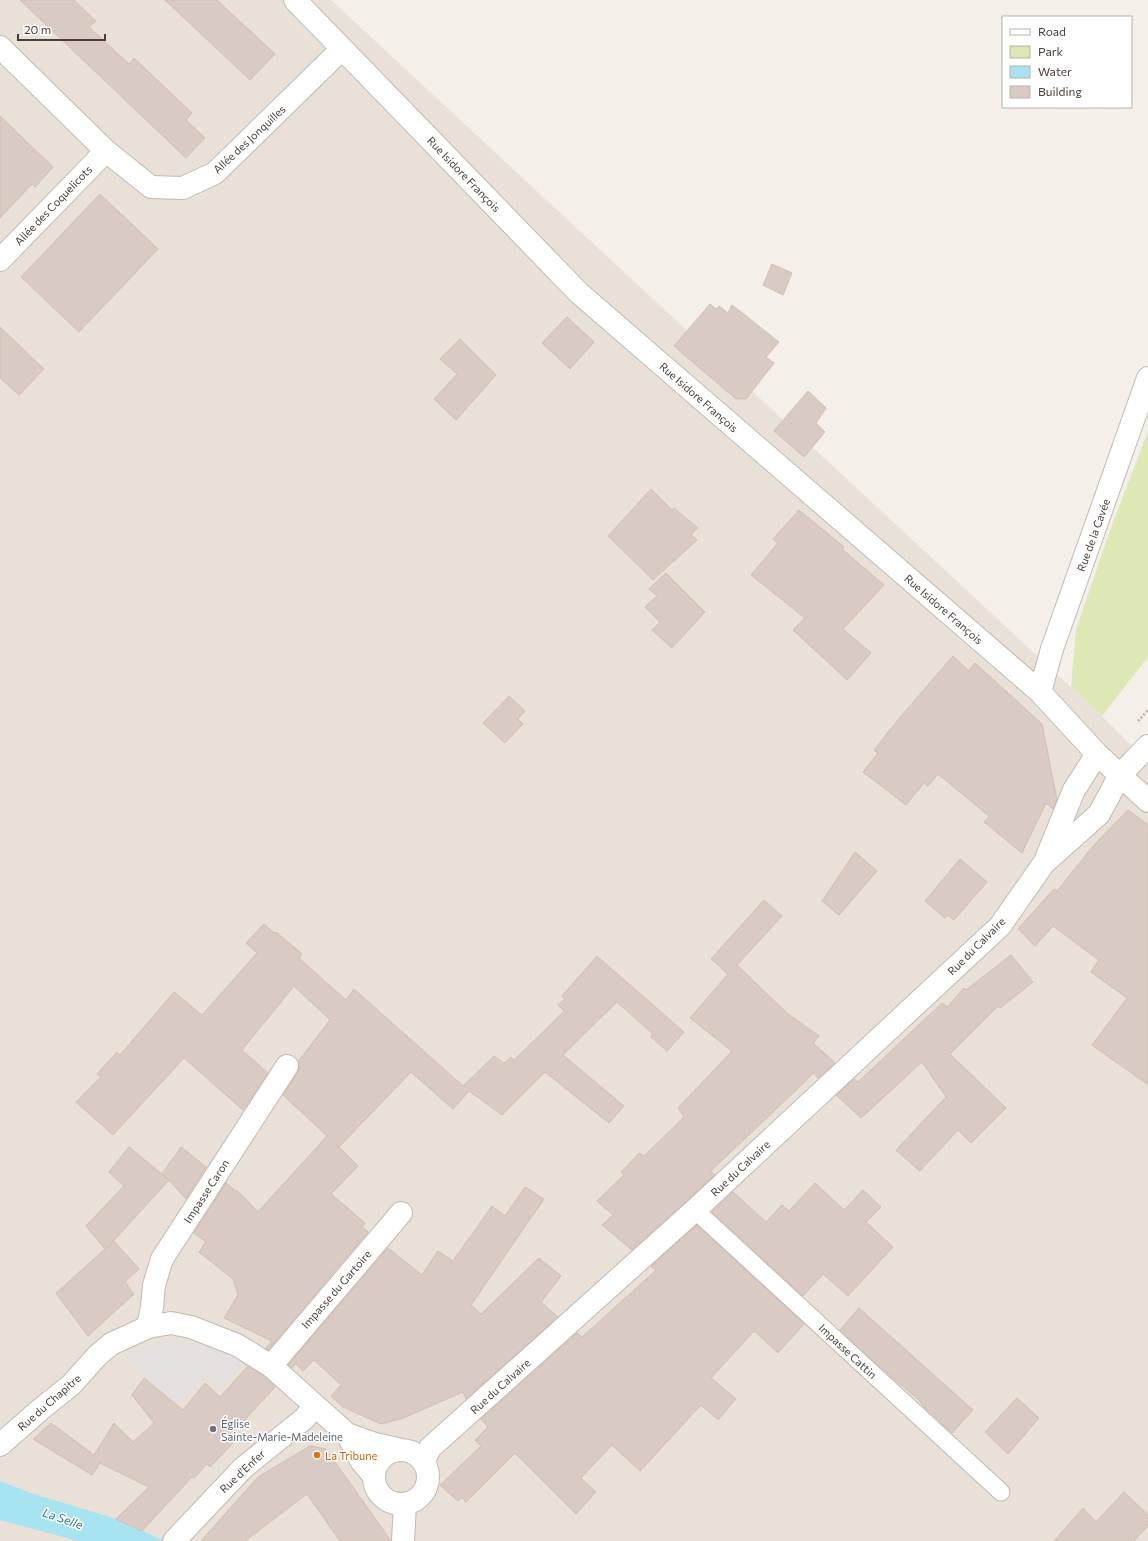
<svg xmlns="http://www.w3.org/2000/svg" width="1148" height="1541" font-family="Commissioner,sans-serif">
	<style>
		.residential { fill: #e9e0d8 }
		.green { fill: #dde8b4 }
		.parking { fill: #e4e0df }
		.water { fill: #a8e3f0 }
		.building { fill: #d9cbc3; stroke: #d1beb3 }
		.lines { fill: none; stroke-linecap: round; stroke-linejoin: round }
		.service-casing { stroke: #c3b8b0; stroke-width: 19 }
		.minor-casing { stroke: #c3b8b0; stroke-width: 24 }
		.tertiary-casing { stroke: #c3b8b0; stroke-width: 24 }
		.path { stroke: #c2ad9e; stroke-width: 2.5; stroke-dasharray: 2 2; stroke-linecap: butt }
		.service { stroke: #fff; stroke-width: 17 }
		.minor { stroke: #fff; stroke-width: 22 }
		.tertiary { stroke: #fff; stroke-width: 22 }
		.worship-dot { fill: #6b7280; stroke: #fff; stroke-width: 1.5 }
		.food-dot { fill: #e8710a; stroke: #fff; stroke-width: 1.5 }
		.labels { text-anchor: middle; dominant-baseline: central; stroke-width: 3; stroke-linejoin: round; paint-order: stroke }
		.street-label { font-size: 11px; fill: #493e38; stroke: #fff }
		.worship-label { font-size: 11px; fill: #5b616d; stroke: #fff; text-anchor: start }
		.food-label { font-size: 11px; fill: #c56008; stroke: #fff; text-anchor: start }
		.water-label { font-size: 12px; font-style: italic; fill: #2b8094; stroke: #fff }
	</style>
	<rect width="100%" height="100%" fill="#f5efea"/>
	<path class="residential" d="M 0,0 L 331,0 L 1102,716 L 1143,757 L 1148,752 L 1148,1541 L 0,1541 Z"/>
	<path class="green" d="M 1148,431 L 1148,657 L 1102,716 L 1071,687 L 1076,630 L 1109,533 Z"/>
	<path class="parking" d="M 170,1340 L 214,1347 L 243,1362 L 220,1388 L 205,1376 L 177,1403 L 124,1355 Z"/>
	<path class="water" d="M 0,1481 L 31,1493 L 113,1518 L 165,1541 L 78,1541 L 0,1520 Z"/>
	<path class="building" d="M 20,0 L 74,0 L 96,21 L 89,27 L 129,64 L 134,58 L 192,113 L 186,120 L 205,138 L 186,158 Z
		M 165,0 L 217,0 L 275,54 L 250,80 Z
		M 0,116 L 53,167 L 35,187 L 32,184 L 0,218 Z
		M 100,194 L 158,249 L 79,332 L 21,277 Z
		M 772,264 L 792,273 L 783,295 L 763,285 Z
		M 710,304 L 716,309 L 719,306 L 728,313 L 732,305 L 779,342 L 766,357 L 774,363 L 746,399 L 736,399 L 674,346 Z
		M 567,317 L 594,342 L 570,369 L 542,343 Z
		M 0,327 L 44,369 L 19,395 L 0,378 Z
		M 460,339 L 496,375 L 456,420 L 434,399 L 457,374 L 440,359 Z
		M 808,391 L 826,408 L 816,423 L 825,432 L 804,457 L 774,431 Z
		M 651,489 L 672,510 L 674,508 L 698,528 L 691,534 L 697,540 L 653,580 L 608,536 Z
		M 799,510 L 844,547 L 842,549 L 884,585 L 843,629 L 871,653 L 847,680 L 793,630 L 805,618 L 751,575 L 778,543 L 773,539 Z
		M 666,573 L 705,612 L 672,648 L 652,630 L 660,622 L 645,607 L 657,596 L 649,589 Z
		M 953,656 L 969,671 L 975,663 L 1042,724 L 1057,800 L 1053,809 L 1046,803 L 1022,853 L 984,822 L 989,816 L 938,774 L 928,786 L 924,783 L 906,805 L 863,772 L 878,753 L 874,750 L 897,721 Z
		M 509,696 L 525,711 L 518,719 L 523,724 L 505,743 L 483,723 Z
		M 1128,810 L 1148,825 L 1148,1085 L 1092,1045 L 1127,998 L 1091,972 L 1099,960 L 1053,926 L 1035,946 L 1018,929 L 1054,889 L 1057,891 L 1094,845 Z
		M 855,852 L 877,871 L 839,915 L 822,901 Z
		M 960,859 L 987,882 L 954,920 L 948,915 L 945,918 L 925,901 Z
		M 764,900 L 782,916 L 737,965 L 787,1013 L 819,1036 L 813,1043 L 835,1063 L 818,1078 L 814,1073 L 711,1171 L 715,1175 L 632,1250 L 602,1225 L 613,1215 L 597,1201 L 624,1175 L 621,1172 L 639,1153 L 644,1156 L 684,1117 L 678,1108 L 732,1051 L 690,1018 L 728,974 L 711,959 Z
		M 264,924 L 274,933 L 276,932 L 302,954 L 299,958 L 346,1000 L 354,989 L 463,1086 L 494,1056 L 504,1063 L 511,1057 L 514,1060 L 541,1034 L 564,1011 L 558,1005 L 565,999 L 562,996 L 597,956 L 684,1032 L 667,1051 L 651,1037 L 653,1034 L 617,1002 L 563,1055 L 624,1106 L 609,1123 L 545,1072 L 502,1115 L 469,1091 L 453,1109 L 411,1072 L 339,1147 L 335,1143 L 358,1166 L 331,1194 L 365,1223 L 362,1227 L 368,1232 L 268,1350 L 266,1348 L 272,1341 L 224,1318 L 238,1295 L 233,1279 L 199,1252 L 206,1242 L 194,1233 L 226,1183 L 236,1191 L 237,1190 L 258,1212 L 327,1136 L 283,1095 L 298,1072 L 299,1067 L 298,1062 L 330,1020 L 294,986 L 242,1050 L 268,1073 L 243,1110 L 184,1058 L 113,1135 L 76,1102 L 101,1077 L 97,1074 L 117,1052 L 120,1055 L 174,992 L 202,1015 L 257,953 L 246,943 Z
		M 1011,955 L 1033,982 L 1000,1008 L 998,1006 L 950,1054 L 1006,1108 L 971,1143 L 958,1130 L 920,1171 L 896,1150 L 946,1097 L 922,1062 L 861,1118 L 836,1095 L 854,1079 L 858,1082 L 942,1003 L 947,1007 L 964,988 L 966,990 Z
		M 129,1147 L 168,1179 L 162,1174 L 181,1147 L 206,1167 L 186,1199 L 169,1180 L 107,1248 L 114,1241 L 139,1269 L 125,1282 L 134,1294 L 88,1336 L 56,1293 L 105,1249 L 86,1226 L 124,1186 L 109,1172 Z
		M 815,1183 L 844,1210 L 863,1190 L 881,1207 L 866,1222 L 893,1247 L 848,1296 L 823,1274 L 803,1296 L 712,1212 L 733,1192 L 766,1222 L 782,1205 L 789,1211 Z
		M 525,1187 L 544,1199 L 471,1305 L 481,1314 L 539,1258 L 561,1276 L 541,1302 L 558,1317 L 466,1399 L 463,1392 L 403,1418 L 381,1424 L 343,1407 L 331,1396 L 341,1385 L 314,1360 L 303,1371 L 296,1364 L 292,1368 L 288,1365 L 388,1248 L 422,1275 L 438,1251 L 453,1261 L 492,1206 L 505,1216 Z
		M 697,1225 L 804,1324 L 778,1353 L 754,1331 L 711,1378 L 736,1399 L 718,1420 L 701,1405 L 640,1471 L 612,1445 L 581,1478 L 596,1492 L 576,1514 L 515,1453 L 466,1502 L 462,1498 L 458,1501 L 440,1485 L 481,1446 L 475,1440 L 488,1427 L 481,1419 L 577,1333 L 582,1337 L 623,1300 L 656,1270 L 651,1266 Z
		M 859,1308 L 973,1410 L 952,1433 L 923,1406 L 919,1400 L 881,1368 L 840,1330 Z
		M 248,1366 L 263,1376 L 275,1387 L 229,1437 L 234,1442 L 210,1467 L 207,1464 L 194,1478 L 192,1477 L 142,1531 L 116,1519 L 149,1487 L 100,1463 L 92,1475 L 33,1439 L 51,1423 L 94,1455 L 114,1423 L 133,1442 L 154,1423 L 132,1395 L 144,1378 L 183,1410 L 205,1383 L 220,1397 Z
		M 1017,1398 L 1039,1418 L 1008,1454 L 985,1432 Z
		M 310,1446 L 326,1449 L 391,1541 L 340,1541 L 307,1494 L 245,1541 L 201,1541 L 258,1477 Z
		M 1124,1492 L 1148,1515 L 1148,1526 L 1134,1541 L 1054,1541 L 1083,1508 L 1096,1522 Z"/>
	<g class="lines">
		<defs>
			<path id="service" d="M 695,1210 L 1001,1492"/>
			<path id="minor" d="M 295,0 L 579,293 L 1040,692 L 1097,754 L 1148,801
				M 0,47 L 106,151 L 151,187 L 183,188 L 215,173 L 342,49
				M 0,260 L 106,151
				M 1040,692 L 1052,649 L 1148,378
				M 1046,859 L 1074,790 L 1097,754
				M 148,1327 L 152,1307 L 154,1285 L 162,1259 L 287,1066
				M 271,1366 L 401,1213
				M 424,1461 L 430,1448 L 695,1210 L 1000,926 L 1044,863 L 1099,814 L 1120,775 L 1148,746
				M 174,1541 L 243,1468 L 305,1418 L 314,1406"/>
			<path id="tertiary" d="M 347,1434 L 375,1444 L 398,1449
				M 0,1445 L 41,1409 L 71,1385 L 97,1356 L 111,1344 L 148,1327 L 171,1323 L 191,1327 L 237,1345 L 271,1366 L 347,1434 L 362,1462 L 373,1475
				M374 1477a27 27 0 1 1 54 0a27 27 0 1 1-54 0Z
				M 403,1541 L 405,1504"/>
		</defs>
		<use href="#service" class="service-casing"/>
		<use href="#minor" class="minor-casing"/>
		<use href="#tertiary" class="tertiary-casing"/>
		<path class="path" d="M 1138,721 L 1148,710"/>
		<use href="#service" class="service"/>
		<use href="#minor" class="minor"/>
		<use href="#tertiary" class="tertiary"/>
	</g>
	<circle class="worship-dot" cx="213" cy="1429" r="4"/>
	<circle class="food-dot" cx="317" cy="1455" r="4"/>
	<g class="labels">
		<g class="street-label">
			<text transform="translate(249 139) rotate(-43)">Allée des Jonquilles</text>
			<text transform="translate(464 174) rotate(46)">Rue Isidore François</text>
			<text transform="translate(53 205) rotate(-46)">Allée des Coquelicots</text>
			<text transform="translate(699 397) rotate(41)">Rue Isidore François</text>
			<text transform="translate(1093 535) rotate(-70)">Rue de la Cavée</text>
			<text transform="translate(944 609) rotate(41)">Rue Isidore François</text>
			<text transform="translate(976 946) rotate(-45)">Rue du Calvaire</text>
			<text transform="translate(740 1168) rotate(-43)">Rue du Calvaire</text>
			<text transform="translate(206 1191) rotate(-57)">Impasse Caron</text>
			<text transform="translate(336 1289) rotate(-49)">Impasse du Gartoire</text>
			<text transform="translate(848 1351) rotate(43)">Impasse Cattin</text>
			<text transform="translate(500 1386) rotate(-42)">Rue du Calvaire</text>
			<text transform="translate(49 1402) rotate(-41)">Rue du Chapitre</text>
			<text transform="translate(242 1471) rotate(-43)">Rue d'Enfer</text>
		</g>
		<g class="worship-label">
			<text x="221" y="1423">Église<tspan x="221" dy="13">Sainte-Marie-Madeleine</tspan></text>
		</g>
		<g class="food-label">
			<text x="325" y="1455">La Tribune</text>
		</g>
		<g class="water-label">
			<text transform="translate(63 1518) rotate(19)">La Selle</text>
		</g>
	</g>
	<rect x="1002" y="16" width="130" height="92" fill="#ffffff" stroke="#b6b2af"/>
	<rect x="1010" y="29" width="20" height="6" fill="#ffffff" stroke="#b6b2af"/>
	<text x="1038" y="36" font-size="12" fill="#493e38">Road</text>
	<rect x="1010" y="46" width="20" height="12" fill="#dde8b4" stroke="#b6b2af"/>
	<text x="1038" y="56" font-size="12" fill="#493e38">Park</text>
	<rect x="1010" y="66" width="20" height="12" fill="#a8e3f0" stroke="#b6b2af"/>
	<text x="1038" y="76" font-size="12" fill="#493e38">Water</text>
	<rect x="1010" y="86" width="20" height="12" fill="#d9cbc3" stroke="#b6b2af"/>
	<text x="1038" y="96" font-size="12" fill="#493e38">Building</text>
	<path d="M18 34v6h87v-6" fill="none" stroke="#493e38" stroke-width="2"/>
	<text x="24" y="34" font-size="12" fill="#493e38" stroke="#ffffff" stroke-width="3" paint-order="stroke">20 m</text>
</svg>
